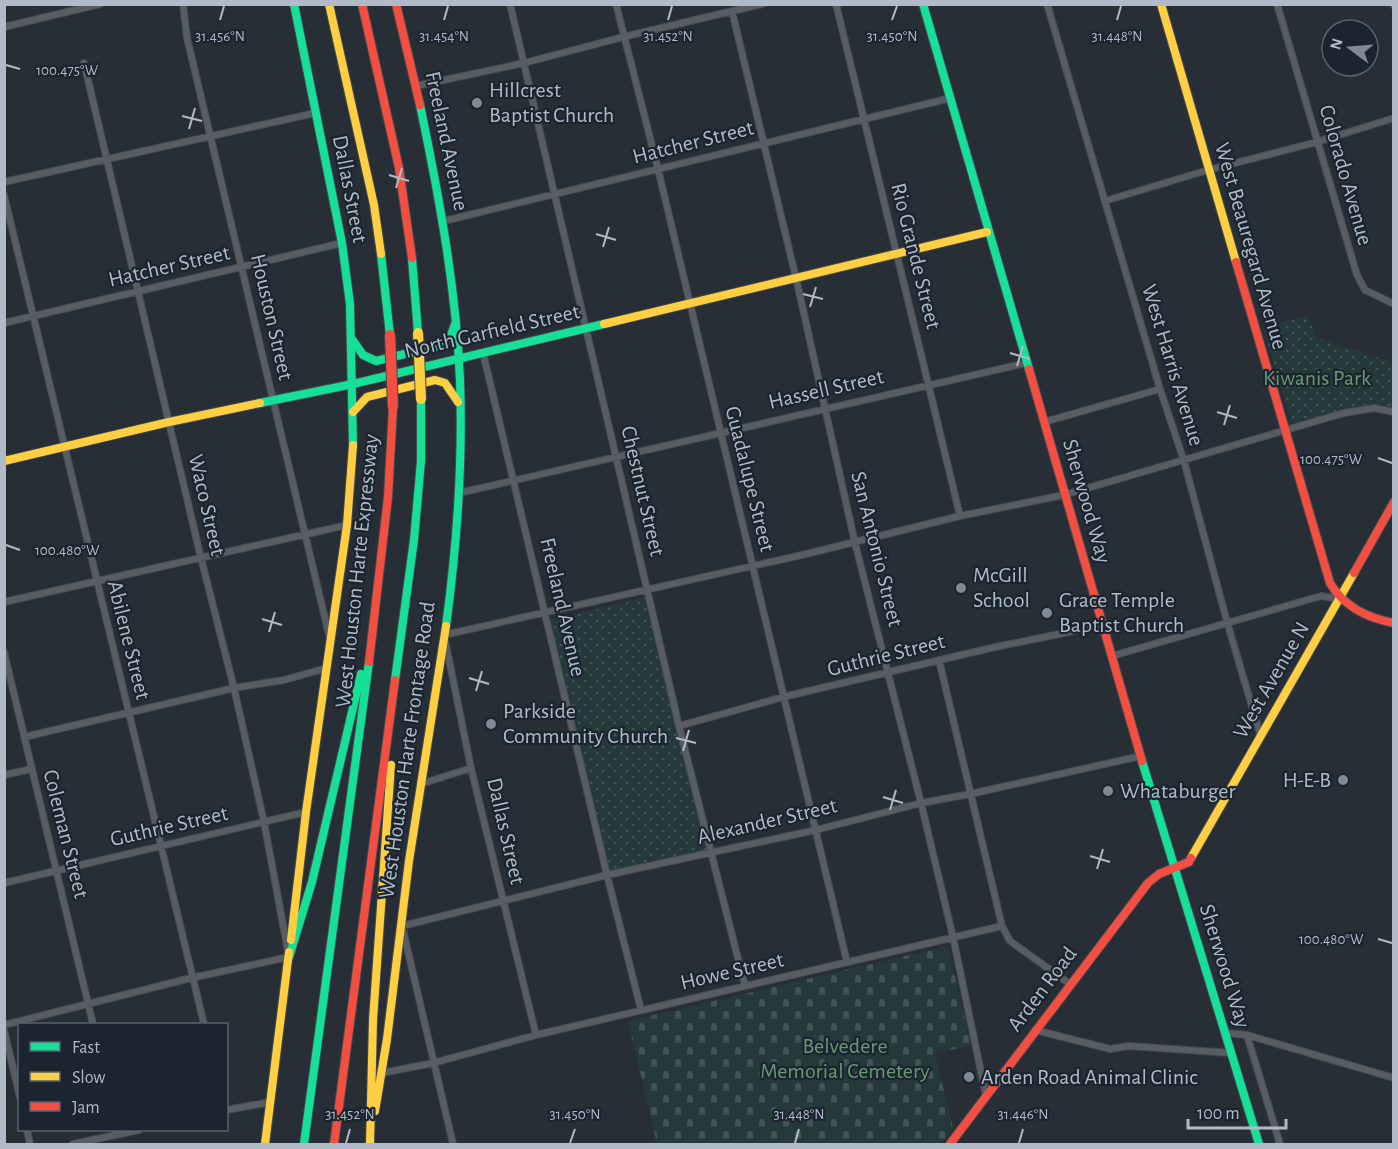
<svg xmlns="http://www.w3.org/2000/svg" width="1398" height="1149" font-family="'Alegreya Sans',sans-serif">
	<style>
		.grass { fill: url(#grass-dots) }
		.cemetery { fill: url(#cemetery-stones) }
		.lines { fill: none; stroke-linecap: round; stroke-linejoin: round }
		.street-casing { stroke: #464a50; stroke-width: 8 }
		.fast-casing { stroke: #464a50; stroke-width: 10 }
		.slow-casing { stroke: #464a50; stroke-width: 10 }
		.jam-casing { stroke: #464a50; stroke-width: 10 }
		.street { stroke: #585d64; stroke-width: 6 }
		.fast { stroke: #16e098; stroke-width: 8 }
		.slow { stroke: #ffcf43; stroke-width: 8 }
		.jam { stroke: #f24e42; stroke-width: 8 }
		.slow-bridge-casing { stroke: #454a51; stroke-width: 12; stroke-linecap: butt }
		.jam-bridge-casing { stroke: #454a51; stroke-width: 12; stroke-linecap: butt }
		.slow-bridge { stroke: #ffcf43; stroke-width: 10 }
		.jam-bridge { stroke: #f24e42; stroke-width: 10 }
		.ticks { fill: none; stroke: #b1bbc7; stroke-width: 2 }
		.poi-dot { fill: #818a94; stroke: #1b2530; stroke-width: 2 }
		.labels { text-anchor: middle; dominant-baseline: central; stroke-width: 4.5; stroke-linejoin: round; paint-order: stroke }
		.poi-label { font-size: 22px; fill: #b1bbc7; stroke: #1b2530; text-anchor: start }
		.street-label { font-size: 22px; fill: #b1bbc7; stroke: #1b2530 }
		.park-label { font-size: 22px; fill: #689971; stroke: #1b2530 }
		.ticks-label { font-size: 15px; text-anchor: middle; fill: #b1bbc7; stroke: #1b2530; stroke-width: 4.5; stroke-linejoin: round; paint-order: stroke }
	</style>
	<defs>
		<pattern id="grass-dots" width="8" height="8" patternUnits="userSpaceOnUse" patternTransform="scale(1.5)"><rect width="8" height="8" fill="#25393b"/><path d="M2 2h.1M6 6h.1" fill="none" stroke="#425456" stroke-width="1.8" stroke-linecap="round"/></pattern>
		<pattern id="cemetery-stones" width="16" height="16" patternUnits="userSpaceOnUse" patternTransform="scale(1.5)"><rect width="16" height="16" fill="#25393b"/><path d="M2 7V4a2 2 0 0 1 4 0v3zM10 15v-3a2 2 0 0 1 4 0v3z" fill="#425456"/></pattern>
	</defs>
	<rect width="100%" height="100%" fill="#282e35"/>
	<path class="grass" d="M 1308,315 L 1315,336 L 1336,345 L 1393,362 L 1393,408 L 1377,404 L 1367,405 L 1292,424 L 1263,328 Z
		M 647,597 L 707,850 L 610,873 L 550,620 Z"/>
	<path class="cemetery" d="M 948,946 L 971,1046 L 935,1053 L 953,1128 L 941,1144 L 657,1144 L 628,1021 Z"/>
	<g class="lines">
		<defs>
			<path id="street" d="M 183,4 L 187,38 L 329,635
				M 510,4 L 679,726 L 745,986
				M 616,4 L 658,169 L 847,962
				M 836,4 C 876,176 920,345 960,516
				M 1047,4 L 1160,389 L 1184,461 L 1227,622 L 1261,737
				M 1277,4 L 1357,275 L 1365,290 L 1394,304
				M 1393,4 L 1394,6
				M 732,11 L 796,278 L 855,543 L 921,803 L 953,937 L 986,1096
				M 4,27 L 100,4
				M 416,86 L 524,63 L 623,37 L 762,4
				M 4,182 L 315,113
				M 4,195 L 204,1024
				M 1105,201 L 1208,170 L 1317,142 L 1394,118
				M 444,221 L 951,98
				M 4,323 L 342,243
				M 483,353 L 607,875 L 641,1010
				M 1044,422 L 1160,389
				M 459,493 L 1026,363
				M 4,602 L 347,525
				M 4,652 L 93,1024
				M 1112,656 L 1321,596 L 1340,599
				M 939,660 L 1002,926
				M 679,726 L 783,697 L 991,648 L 1103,625
				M 24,737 L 234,688 L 284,680 L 327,668
				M 4,775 L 31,769
				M 424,783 L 471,768
				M 4,883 L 306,812
				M 4,1025 L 191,978 L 289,957 L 264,822 L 234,688 L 201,558 L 84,63
				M 4,1030 L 20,1097
				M 1035,1030 L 1110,1049 L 1129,1046 L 1231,1053
				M 1226,1033 L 1247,1035 L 1394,1078
				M 536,1035 L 471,768 L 444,635 L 802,555 L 960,516 L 1064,495 L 1344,413 L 1374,408 L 1394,412
				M 1247,1035 L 1280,1144
				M 382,1073 L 433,1063 L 536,1035 L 1002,926 L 1010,941 L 1070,984
				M 226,1110 L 271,1102
				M 27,1130 L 30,1144
				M 73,1144 L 139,1130
				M 453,1144 L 402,926 L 607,875 L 816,830 L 921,803 L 970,794 L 1141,756"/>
			<path id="fast" d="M 294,4 L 342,243 L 350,304 L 353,445
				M 923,4 L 1029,369
				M 420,105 C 439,196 456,287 460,380 C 463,462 457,545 446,626
				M 381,254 L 390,335
				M 412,258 L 418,333
				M 352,339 L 363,355 L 376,361 L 442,345 L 449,341 L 455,324
				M 260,403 L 353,384 L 604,324
				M 395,680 L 414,540 L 421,461 L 421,399
				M 1142,761 L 1259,1144
				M 289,957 L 312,882 L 361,674
				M 304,1144 L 369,662"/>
			<path id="slow" d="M 329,4 L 374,205 L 381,254
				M 1161,4 L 1236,262
				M 604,324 L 987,232
				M 353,412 L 367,397 L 435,380 L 445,383 L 458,402
				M 4,461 L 169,422 L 260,403
				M 1191,858 L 1354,573
				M 291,940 L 306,812 L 347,525 L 353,445
				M 375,1111 L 387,1039 L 409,861 L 446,626
				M 265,1144 L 289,952
				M 370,1144 L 373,1020 L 391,765"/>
			<path id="jam" d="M 362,4 L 399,168 L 412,258
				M 396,4 L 420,105
				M 1236,262 L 1330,583 C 1344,607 1367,618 1394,623
				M 1029,369 L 1142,761
				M 1354,573 L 1394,502
				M 369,662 L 388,497 L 393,407
				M 334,1144 L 395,680
				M 950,1144 L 1148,883 L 1159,874 L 1189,862 L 1191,858"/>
		</defs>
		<use href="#street" class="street-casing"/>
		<use href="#fast" class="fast-casing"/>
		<use href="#slow" class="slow-casing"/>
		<use href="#jam" class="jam-casing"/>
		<use href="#street" class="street"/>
		<use href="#fast" class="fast"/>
		<use href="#slow" class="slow"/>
		<use href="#jam" class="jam"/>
		<defs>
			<path id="slow-bridge" d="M 418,333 L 421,399"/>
			<path id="jam-bridge" d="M 390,335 L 393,407"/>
		</defs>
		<use href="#slow-bridge" class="slow-bridge-casing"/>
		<use href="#jam-bridge" class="jam-bridge-casing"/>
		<use href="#slow-bridge" class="slow-bridge"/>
		<use href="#jam-bridge" class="jam-bridge"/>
	</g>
	<path class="ticks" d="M 220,20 L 224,6M 444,20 L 448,6M 668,20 L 672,6M 892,20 L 897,6M 1117,20 L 1121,6M 6,65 L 20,69M 182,116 L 202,121M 189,129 L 195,108M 389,175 L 409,181M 396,188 L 402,168M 596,234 L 616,240M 603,247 L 609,227M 803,294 L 823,299M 810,307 L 816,287M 1010,353 L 1030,359M 1017,366 L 1023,346M 1217,412 L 1237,418M 1224,425 L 1230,405M 1378,458 L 1392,463M 6,545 L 20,550M 262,619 L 282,625M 269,632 L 275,612M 469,678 L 489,684M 476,691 L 482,671M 676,738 L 696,743M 683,751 L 689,730M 883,797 L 903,803M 890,810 L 896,790M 1090,856 L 1110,862M 1097,869 L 1103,849M 1378,939 L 1392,943M 346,1143 L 350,1129M 570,1143 L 575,1129M 795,1143 L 799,1129M 1019,1143 L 1023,1129"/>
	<g class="poi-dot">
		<circle cx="477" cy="103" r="6"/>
		<circle cx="961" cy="588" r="6"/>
		<circle cx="1047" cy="613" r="6"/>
		<circle cx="491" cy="724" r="6"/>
		<circle cx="1343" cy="780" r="6"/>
		<circle cx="1108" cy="791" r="6"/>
		<circle cx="969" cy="1077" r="6"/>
	</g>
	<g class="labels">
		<g class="poi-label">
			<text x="489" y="90">Hillcrest<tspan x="489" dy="25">Baptist Church</tspan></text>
			<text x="973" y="575">McGill<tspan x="973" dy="25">School</tspan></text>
			<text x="1059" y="600">Grace Temple<tspan x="1059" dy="25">Baptist Church</tspan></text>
			<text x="503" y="711">Parkside<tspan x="503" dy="25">Community Church</tspan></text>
			<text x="1331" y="780" text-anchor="end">H-E-B</text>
			<text x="1120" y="791">Whataburger</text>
			<text x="981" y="1077">Arden Road Animal Clinic</text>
		</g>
		<g class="street-label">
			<text transform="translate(447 141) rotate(78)">Freeland Avenue</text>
			<text transform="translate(693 142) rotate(-14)">Hatcher Street</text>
			<text transform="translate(1346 175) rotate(74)">Colorado Avenue</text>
			<text transform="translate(350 189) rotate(79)">Dallas Street</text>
			<text transform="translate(1251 246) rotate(74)">West Beauregard Avenue</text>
			<text transform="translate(916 256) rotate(76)">Rio Grande Street</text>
			<text transform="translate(169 266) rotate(-13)">Hatcher Street</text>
			<text transform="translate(272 317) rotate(77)">Houston Street</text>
			<text transform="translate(492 331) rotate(-13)">North Garfield Street</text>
			<text transform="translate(1173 365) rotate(73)">West Harris Avenue</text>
			<text transform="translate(826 389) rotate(-13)">Hassell Street</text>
			<text transform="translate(750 479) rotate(76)">Guadalupe Street</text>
			<text transform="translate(643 491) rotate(77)">Chestnut Street</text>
			<text transform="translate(1087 501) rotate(74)">Sherwood Way</text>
			<text transform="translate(207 505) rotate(77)">Waco Street</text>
			<text transform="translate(877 549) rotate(76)">San Antonio Street</text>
			<text transform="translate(357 571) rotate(-84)">West Houston Harte Expressway</text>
			<text transform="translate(563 607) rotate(77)">Freeland Avenue</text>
			<text transform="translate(129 640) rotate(76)">Abilene Street</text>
			<text transform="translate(886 655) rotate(-14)">Guthrie Street</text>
			<text transform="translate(1271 680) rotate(-60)">West Avenue N</text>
			<text transform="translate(407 750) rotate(-82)">West Houston Harte Frontage Road</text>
			<text transform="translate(767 821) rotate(-13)">Alexander Street</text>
			<text transform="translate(169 826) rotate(-13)">Guthrie Street</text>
			<text transform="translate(506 831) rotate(77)">Dallas Street</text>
			<text transform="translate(66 834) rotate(76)">Coleman Street</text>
			<text transform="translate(1225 966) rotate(73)">Sherwood Way</text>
			<text transform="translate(732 971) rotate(-13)">Howe Street</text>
			<text transform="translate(1042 989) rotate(-53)">Arden Road</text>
		</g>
		<g class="park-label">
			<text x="1317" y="378">Kiwanis Park</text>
			<text x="845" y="1046">Belvedere<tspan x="845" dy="25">Memorial Cemetery</tspan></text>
		</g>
	</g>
	<g class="ticks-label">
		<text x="220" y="41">31.456°N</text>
		<text x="444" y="41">31.454°N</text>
		<text x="668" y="41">31.452°N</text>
		<text x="892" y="41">31.450°N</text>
		<text x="1117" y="41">31.448°N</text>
		<text x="67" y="75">100.475°W</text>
		<text x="1331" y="464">100.475°W</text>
		<text x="67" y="555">100.480°W</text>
		<text x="1331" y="944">100.480°W</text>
		<text x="350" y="1119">31.452°N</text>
		<text x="575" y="1119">31.450°N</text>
		<text x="799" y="1119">31.448°N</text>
		<text x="1023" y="1119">31.446°N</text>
	</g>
	<rect width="1398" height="1149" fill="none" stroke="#b1bbc7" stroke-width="12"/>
	<rect x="18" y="1023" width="210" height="108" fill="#1b2530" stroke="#57616c" stroke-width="1.5"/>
	<rect x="30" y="1042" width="30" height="9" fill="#16e098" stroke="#57616c" stroke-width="1.5"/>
	<text x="72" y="1053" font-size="18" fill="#b1bbc7">Fast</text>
	<rect x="30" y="1072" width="30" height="9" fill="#ffcf43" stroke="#57616c" stroke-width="1.5"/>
	<text x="72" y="1083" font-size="18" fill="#b1bbc7">Slow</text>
	<rect x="30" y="1102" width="30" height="9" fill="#f24e42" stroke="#57616c" stroke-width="1.5"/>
	<text x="72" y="1113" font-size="18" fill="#b1bbc7">Jam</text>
	<g transform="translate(1350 48) rotate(286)"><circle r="28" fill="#1b2530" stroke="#57616c" stroke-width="1.5"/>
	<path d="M0-4.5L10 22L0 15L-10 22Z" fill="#818a94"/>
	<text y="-9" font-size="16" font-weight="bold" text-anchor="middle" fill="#b1bbc7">N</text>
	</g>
	<path d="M1188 1119v9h98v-9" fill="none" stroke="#b1bbc7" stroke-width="3"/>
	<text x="1197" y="1119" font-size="18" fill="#b1bbc7" stroke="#1b2530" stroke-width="4.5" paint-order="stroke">100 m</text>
</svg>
